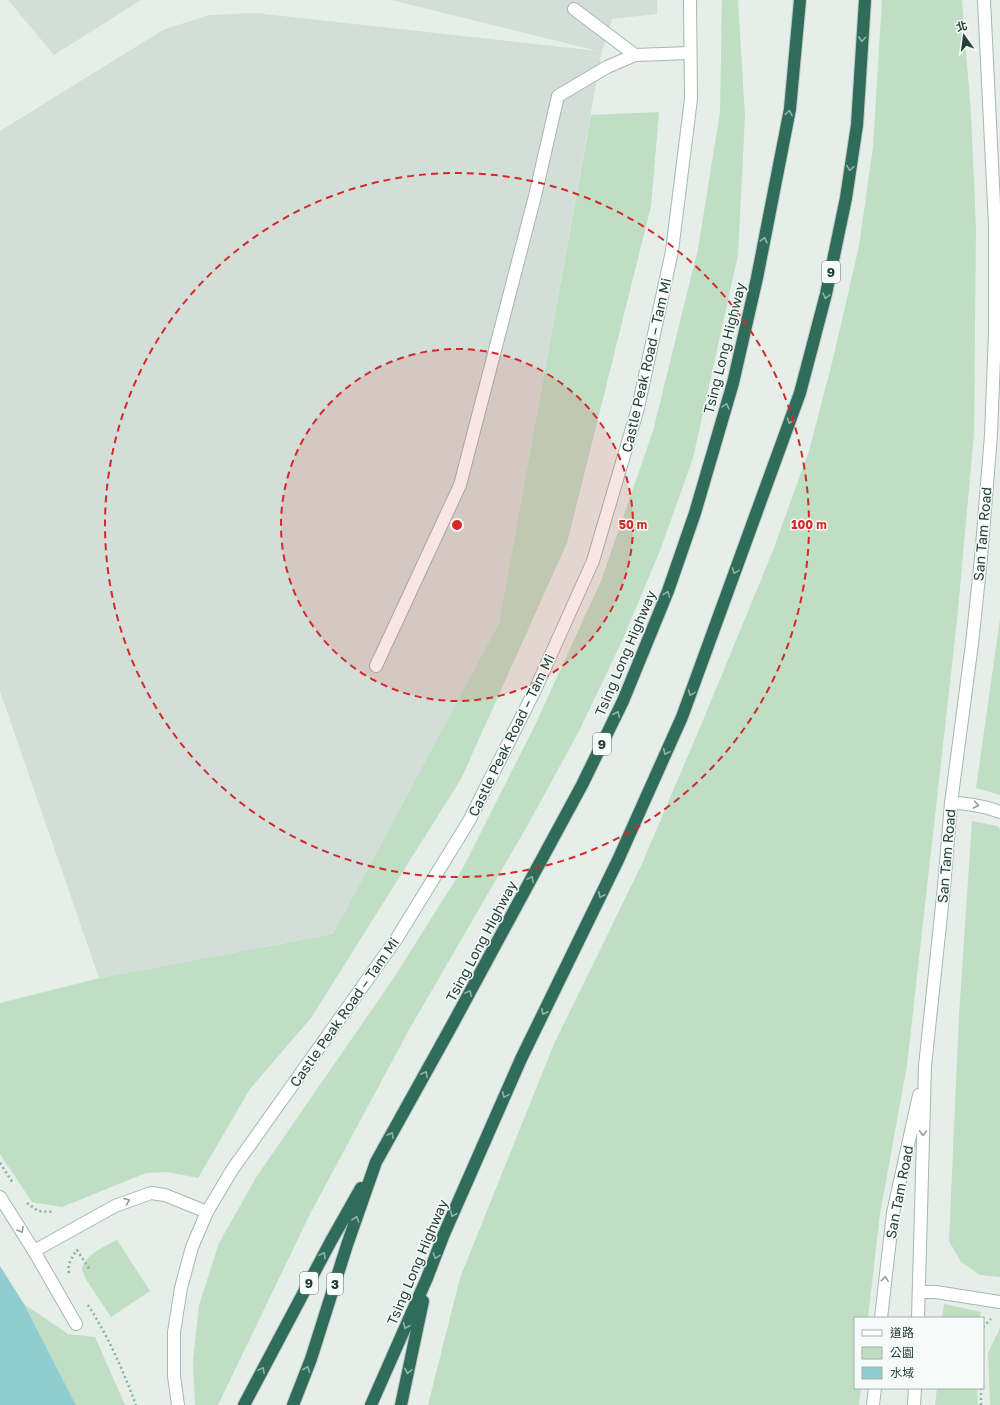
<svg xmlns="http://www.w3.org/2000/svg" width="1000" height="1405" font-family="'Golos Text','Noto Sans TC',sans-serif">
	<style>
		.built { fill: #d3ded8 }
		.green { fill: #bfdec4 }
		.water { fill: #8fcdd1 }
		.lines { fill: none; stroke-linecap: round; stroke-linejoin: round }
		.service-casing { stroke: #a7b6b0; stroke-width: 14 }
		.minor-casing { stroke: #a7b6b0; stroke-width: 14 }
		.tertiary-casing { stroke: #a7b6b0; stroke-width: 14 }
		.secondary-casing { stroke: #a3b9b0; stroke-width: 14 }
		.motorway-casing { stroke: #c2cac7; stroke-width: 14 }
		.path { stroke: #86b1a0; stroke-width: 2.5; stroke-dasharray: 2 3; stroke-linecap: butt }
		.service { stroke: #fff; stroke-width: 12 }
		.minor { stroke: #fff; stroke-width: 12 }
		.tertiary { stroke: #fff; stroke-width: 12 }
		.secondary { stroke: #fff; stroke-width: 12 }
		.motorway { stroke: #306c5a; stroke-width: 12 }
		.oneway { stroke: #93b3a9 }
		.oneway2 { stroke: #92a09a }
		.ring { fill: none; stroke: #d62828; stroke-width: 2; stroke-dasharray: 7 5 }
		.labels { text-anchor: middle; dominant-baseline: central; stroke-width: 3; stroke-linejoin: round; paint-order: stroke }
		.shield { fill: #f6faf8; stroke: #637870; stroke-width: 1 }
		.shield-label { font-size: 13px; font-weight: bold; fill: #244036 }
		.street-label { font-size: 14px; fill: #244036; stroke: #f6faf8 }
		.centre { fill: #d62828; stroke: #f6faf8; stroke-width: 2 }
		.ring-label { font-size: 12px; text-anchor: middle; font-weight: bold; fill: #d62828; stroke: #f6faf8; stroke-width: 3; stroke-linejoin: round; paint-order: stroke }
	</style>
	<rect width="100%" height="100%" fill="#e5eee9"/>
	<path class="built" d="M 8,0 L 141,0 L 54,55 Z
		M 391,0 L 657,0 L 657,14 L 612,19 L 602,51 L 499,623 L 333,934 L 99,978 L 0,691 L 0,131 L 163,30 L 209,15 L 255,13 L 598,51 Z"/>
	<path class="green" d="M 722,0 L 738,0 L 745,116 L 738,255 L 693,458 L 661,548 L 623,639 L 579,731 L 530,821 L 410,1028 L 310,1214 L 218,1405 L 195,1405 L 193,1361 L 199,1305 L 219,1243 L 257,1176 L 393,979 L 463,868 L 536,723 L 601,581 L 653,431 L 698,249 L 720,112 Z
		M 882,0 L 962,0 L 971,114 L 976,229 L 974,434 L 957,620 L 907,1065 L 880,1214 L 868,1318 L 855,1318 L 855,1388 L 861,1388 L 859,1405 L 428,1405 L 460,1278 L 554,1044 L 641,866 L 704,718 L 772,553 L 809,451 L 832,363 L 859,246 L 873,147 Z
		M 659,112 L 651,206 L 567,543 L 461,779 L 311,1018 L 250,1089 L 198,1178 L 168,1172 L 146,1173 L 62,1207 L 32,1202 L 0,1154 L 0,1003 L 100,978 L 333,934 L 499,623 L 591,115 Z
		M 1000,619 L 1000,795 L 976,788 Z
		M 972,821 L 997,826 L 1000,829 L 1000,1277 L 980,1275 L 961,1262 L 949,1241 L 959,1015 Z
		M 117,1240 L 150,1291 L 111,1317 L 87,1281 L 82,1270 C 85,1254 104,1247 117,1240 Z
		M 24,1304 L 68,1334 L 95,1337 L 125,1405 L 76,1405 Z
		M 944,1304 L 981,1312 L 979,1318 L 942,1318 Z
		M 1000,1328 L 1000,1405 L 990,1405 L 988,1353 Z
		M 937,1388 L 977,1388 L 978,1405 L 935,1405 Z"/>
	<path class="water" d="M 0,1266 L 24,1304 L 76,1405 L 0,1405 Z"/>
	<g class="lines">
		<defs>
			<path id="service" d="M 574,9 L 635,55
				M 376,666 L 460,485 L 535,196 L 558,96 L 607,67 L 635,55 L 690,53
				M 951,803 C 968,803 984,806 1000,812
				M 34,1251 L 76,1324
				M 919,1292 L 936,1292 L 1000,1302"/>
			<path id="minor" d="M 0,1197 L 34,1251 L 115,1206 L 151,1193 L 165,1195 L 207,1212"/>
			<path id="tertiary" d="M 881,1318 L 893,1213 L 919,1095
				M 918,1318 L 925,1066 L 944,887 L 951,803 L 972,644 L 981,558 L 991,435 L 995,333 L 995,225 L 984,0
				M 873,1405 L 875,1388
				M 914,1405 L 915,1388"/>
			<path id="secondary" d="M 178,1405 L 174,1376 L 174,1332 L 181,1288 L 192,1247 L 207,1212 L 232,1170 L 397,938 L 469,821 L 535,690 L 593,561 L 638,408 L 672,251 L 691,99 L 690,0"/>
			<path id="motorway" d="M 244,1405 L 331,1241 L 361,1188
				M 293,1405 L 311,1359 L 347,1245 L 376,1162 L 451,1027 L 582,785 L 623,701 L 668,591 L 695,513 L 733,383 L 757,278 L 790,109 L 800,0
				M 371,1405 L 427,1278 L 444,1234 L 521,1059 L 618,860 L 682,717 L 800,393 L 826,294 L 846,198 L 857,125 L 865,0
				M 401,1405 L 423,1301"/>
		</defs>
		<use href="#service" class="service-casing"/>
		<use href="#minor" class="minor-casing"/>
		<use href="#tertiary" class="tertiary-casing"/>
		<use href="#secondary" class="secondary-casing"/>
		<use href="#motorway" class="motorway-casing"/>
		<path class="path" d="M 0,1163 L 13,1183
			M 27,1203 L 38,1211 L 54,1212
			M 69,1273 C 67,1264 72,1257 77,1250 L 90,1270
			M 88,1305 C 108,1336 123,1370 136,1405
			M 983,1327 L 991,1319
			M 981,1388 L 981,1405"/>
		<use href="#service" class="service"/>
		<use href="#minor" class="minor"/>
		<use href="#tertiary" class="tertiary"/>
		<use href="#secondary" class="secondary"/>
		<use href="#motorway" class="motorway"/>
	</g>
	<defs><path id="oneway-chevron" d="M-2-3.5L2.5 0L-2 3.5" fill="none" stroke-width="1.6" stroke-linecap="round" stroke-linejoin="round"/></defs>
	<g class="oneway">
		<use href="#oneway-chevron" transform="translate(862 39) rotate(94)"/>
		<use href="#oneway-chevron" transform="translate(789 113) rotate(-81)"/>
		<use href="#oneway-chevron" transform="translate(850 168) rotate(99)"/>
		<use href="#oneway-chevron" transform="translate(764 240) rotate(-78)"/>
		<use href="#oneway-chevron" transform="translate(826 296) rotate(104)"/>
		<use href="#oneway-chevron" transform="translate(726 406) rotate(-74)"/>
		<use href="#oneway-chevron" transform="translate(790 421) rotate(110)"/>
		<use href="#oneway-chevron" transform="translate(735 571) rotate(110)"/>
		<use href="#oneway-chevron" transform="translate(667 594) rotate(-69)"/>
		<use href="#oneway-chevron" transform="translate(691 693) rotate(110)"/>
		<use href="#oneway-chevron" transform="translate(617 714) rotate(-64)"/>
		<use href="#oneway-chevron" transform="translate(666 752) rotate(114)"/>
		<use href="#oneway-chevron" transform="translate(531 879) rotate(-62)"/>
		<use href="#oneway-chevron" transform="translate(601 895) rotate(116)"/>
		<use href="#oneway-chevron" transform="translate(469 993) rotate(-62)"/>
		<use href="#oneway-chevron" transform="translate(544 1012) rotate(116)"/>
		<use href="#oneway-chevron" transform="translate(425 1074) rotate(-61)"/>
		<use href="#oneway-chevron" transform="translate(505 1095) rotate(114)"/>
		<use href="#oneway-chevron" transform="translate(391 1135) rotate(-61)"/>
		<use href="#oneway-chevron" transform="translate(453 1214) rotate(114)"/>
		<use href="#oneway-chevron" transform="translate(356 1219) rotate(-71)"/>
		<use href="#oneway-chevron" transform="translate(323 1255) rotate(-62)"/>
		<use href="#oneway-chevron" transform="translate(436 1256) rotate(110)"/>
		<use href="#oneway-chevron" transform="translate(406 1326) rotate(114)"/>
		<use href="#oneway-chevron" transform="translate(307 1369) rotate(-68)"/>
		<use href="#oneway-chevron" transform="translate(262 1370) rotate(-62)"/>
		<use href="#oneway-chevron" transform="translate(408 1371) rotate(102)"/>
	</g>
	<g class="oneway2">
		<use href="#oneway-chevron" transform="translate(976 805) rotate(11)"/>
		<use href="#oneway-chevron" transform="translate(923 1133) rotate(91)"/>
		<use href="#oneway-chevron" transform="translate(127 1201) rotate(-22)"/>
		<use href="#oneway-chevron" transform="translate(21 1230) rotate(59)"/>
		<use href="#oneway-chevron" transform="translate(885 1279) rotate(-84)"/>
	</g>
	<circle cx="457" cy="525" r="176" fill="#d62828" fill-opacity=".12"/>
	<g class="ring">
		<circle cx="457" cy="525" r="176"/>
		<circle cx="457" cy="525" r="352"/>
	</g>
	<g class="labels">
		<g class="shield">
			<rect x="822" y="261" width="18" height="22" rx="3"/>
			<rect x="593" y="733" width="18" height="22" rx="3"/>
			<rect x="300" y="1272" width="18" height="22" rx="3"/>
			<rect x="327" y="1273" width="16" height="22" rx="3"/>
		</g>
		<g class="shield-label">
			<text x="831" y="272">9</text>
			<text x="602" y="744">9</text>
			<text x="309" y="1283">9</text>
			<text x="335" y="1284">3</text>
		</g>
		<g class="street-label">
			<text transform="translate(724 348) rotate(-76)">Tsing Long Highway</text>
			<text transform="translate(646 365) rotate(-77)">Castle Peak Road – Tam Mi</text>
			<text transform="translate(982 534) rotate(-85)">San Tam Road</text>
			<text transform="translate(625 653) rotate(-67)">Tsing Long Highway</text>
			<text transform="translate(511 735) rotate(-64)">Castle Peak Road – Tam Mi</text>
			<text transform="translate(946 856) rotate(-85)">San Tam Road</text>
			<text transform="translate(481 941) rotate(-62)">Tsing Long Highway</text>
			<text transform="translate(344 1012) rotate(-55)">Castle Peak Road – Tam Mi</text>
			<text transform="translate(899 1192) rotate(-79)">San Tam Road</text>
			<text transform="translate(417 1262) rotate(-67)">Tsing Long Highway</text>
		</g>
	</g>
	<circle cx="457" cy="525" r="6" class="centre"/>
	<g class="ring-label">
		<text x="633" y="529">50 m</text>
		<text x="809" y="529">100 m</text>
	</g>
	<rect x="854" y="1317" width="130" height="72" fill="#f6faf8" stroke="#a2b0aa"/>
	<rect x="862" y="1330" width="20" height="6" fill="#ffffff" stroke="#a2b0aa"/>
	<text x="890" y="1337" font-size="12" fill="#244036">道路</text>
	<rect x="862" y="1347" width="20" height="12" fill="#bfdec4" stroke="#a2b0aa"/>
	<text x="890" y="1357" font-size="12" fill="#244036">公園</text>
	<rect x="862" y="1367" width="20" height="12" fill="#8fcdd1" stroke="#a2b0aa"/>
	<text x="890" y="1377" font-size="12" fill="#244036">水域</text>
	<g transform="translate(964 36) rotate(346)" stroke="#f6faf8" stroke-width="3" paint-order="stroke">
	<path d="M0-3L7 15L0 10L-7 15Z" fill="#244036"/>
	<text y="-6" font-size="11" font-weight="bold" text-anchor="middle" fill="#244036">北</text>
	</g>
</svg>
